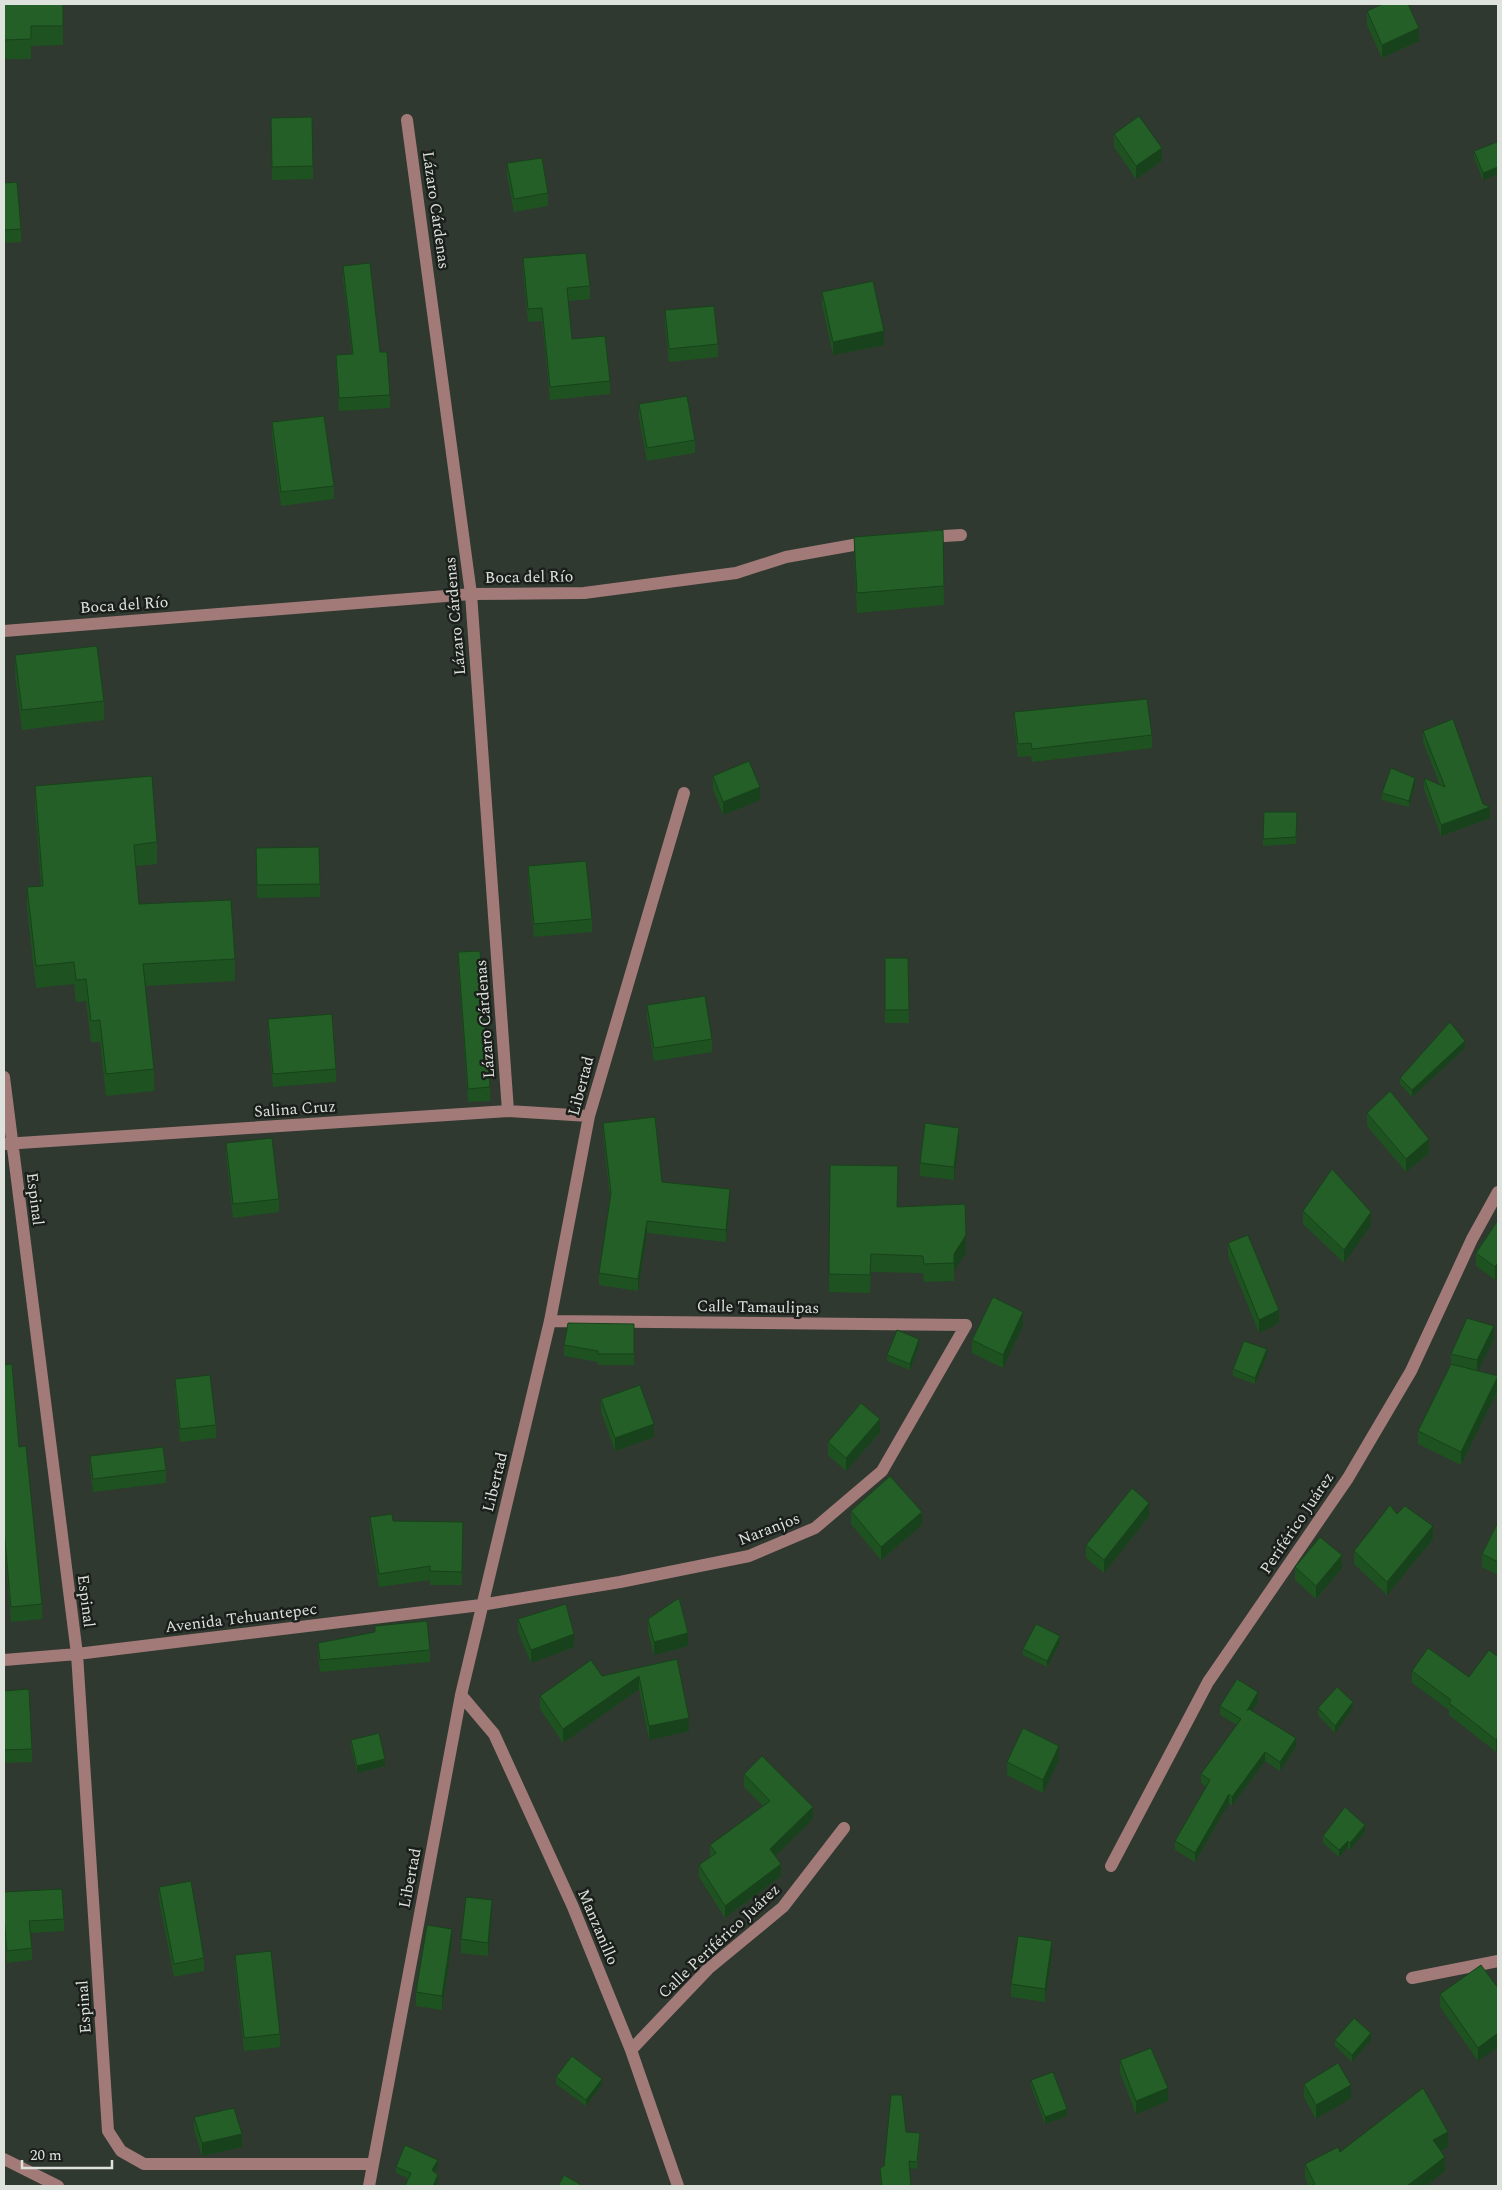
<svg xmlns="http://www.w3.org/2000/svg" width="1502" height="2190" font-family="Spectral,serif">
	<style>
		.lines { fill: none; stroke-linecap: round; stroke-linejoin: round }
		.minor { stroke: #a27b79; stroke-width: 12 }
		.wall { fill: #1e5221 }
		.shaded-wall { fill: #18421b }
		.building { fill: #235f26; stroke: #18421b }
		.labels { text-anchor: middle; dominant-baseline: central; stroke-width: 5; stroke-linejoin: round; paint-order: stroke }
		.street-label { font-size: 16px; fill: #dde2dc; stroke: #1b1f1b }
	</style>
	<rect width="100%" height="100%" fill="#303930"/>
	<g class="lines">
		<path class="minor" d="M 407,120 L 471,594 L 508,1111
			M 927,537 L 961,535
			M 4,631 L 471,594 L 584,593 L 736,573 L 786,557 L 870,542
			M 4,1077 L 77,1654 L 108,2131 L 121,2151 L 144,2164 L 373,2164
			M 4,1144 L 508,1111 L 589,1116
			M 4,1660 L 77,1654 L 481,1605 L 620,1582 L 749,1556 L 815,1528 L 882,1471 L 966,1325 L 550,1321
			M 461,1695 L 494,1734 L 573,1907 L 631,2050 L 678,2186
			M 1111,1866 L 1208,1682 L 1348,1478 L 1411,1371 L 1472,1239 L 1498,1192
			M 1412,1978 L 1498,1961
			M 631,2050 L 708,1969 L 783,1907 L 844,1828
			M 4,2159 L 58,2186
			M 369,2186 L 461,1695 L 550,1321 L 589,1116 L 684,793"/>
	</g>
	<path class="wall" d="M 4,4 L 63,4 L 63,45 L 31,46 L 31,59 L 4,59 Z
		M 1367,11 L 1419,41 L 1382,58 L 1367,25 Z
		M 271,118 L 313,166 L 313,179 L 272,180 Z
		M 1114,134 L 1162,161 L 1136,179 L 1114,147 Z
		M 1498,146 L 1498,174 L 1483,180 L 1474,158 L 1474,151 Z
		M 507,163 L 548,193 L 548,206 L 514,212 L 507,176 Z
		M 4,183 L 21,229 L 21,242 L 4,243 Z
		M 523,258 L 590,286 L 590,299 L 568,301 L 572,339 L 610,381 L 610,394 L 550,400 L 542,321 L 528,322 L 523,272 Z
		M 343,266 L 380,352 L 390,395 L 390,408 L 339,411 L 336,368 L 336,355 L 352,354 L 343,279 Z
		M 822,292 L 884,345 L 833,355 L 822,305 Z
		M 665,310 L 718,344 L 718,357 L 669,362 L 665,324 Z
		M 639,404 L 695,440 L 695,453 L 647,461 L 639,418 Z
		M 272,422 L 334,486 L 334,499 L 281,506 L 272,436 Z
		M 943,530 L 944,605 L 857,613 L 854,556 L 854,537 Z
		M 15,655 L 104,701 L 104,720 L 22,730 L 15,675 Z
		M 1014,712 L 1152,735 L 1152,748 L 1032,762 L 1031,756 L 1018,757 L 1014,725 Z
		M 1423,731 L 1483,804 L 1490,818 L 1441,836 L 1424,789 L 1424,778 L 1440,785 L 1423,742 Z
		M 713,776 L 760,800 L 723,815 L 713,789 Z
		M 1415,785 L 1409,807 L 1382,800 L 1382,793 Z
		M 35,786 L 157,842 L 157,864 L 136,866 L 139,904 L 235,959 L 235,981 L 145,986 L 154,1069 L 154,1091 L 106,1096 L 100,1042 L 91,1042 L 86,1001 L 76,1002 L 74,984 L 36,988 L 27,909 L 27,887 L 41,886 L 35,808 Z
		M 1297,812 L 1296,844 L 1263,846 L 1263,839 Z
		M 256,848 L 320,884 L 320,897 L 257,898 Z
		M 528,866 L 592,919 L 592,932 L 534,937 L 528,879 Z
		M 458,952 L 490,1087 L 490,1101 L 468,1102 L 458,965 Z
		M 885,958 L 908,958 L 909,1023 L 885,1023 Z
		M 647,1005 L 712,1039 L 712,1052 L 654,1061 L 647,1018 Z
		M 268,1019 L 336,1069 L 336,1082 L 273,1087 L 268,1032 Z
		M 1465,1048 L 1412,1097 L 1400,1084 L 1400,1078 Z
		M 1367,1113 L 1429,1153 L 1406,1172 L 1367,1126 Z
		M 603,1123 L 662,1182 L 730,1201 L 726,1242 L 647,1233 L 638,1291 L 599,1285 L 599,1273 L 610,1198 L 603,1135 Z
		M 959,1141 L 954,1180 L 920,1176 L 920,1163 Z
		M 226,1143 L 279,1199 L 279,1212 L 233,1218 L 226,1156 Z
		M 830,1165 L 898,1207 L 966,1253 L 954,1271 L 954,1281 L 924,1282 L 923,1273 L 871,1272 L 870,1293 L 829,1292 Z
		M 1303,1211 L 1371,1225 L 1344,1263 L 1303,1224 Z
		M 1498,1220 L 1495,1280 L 1476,1266 L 1476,1253 Z
		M 1228,1243 L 1279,1323 L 1259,1333 L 1228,1256 Z
		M 634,1324 L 634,1365 L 598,1365 L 598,1362 L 564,1356 L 564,1345 Z
		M 1023,1326 L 1003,1368 L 972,1353 L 972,1340 Z
		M 1494,1339 L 1478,1371 L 1498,1390 L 1461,1465 L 1418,1444 L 1418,1431 L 1451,1364 L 1451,1354 Z
		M 919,1346 L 910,1370 L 887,1361 L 887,1355 Z
		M 1267,1356 L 1255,1384 L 1233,1376 L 1233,1369 Z
		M 4,1365 L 19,1447 L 42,1604 L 42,1619 L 11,1622 L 4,1545 Z
		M 175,1379 L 216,1425 L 216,1438 L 180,1442 L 175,1392 Z
		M 601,1399 L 654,1437 L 615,1451 L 601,1412 Z
		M 880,1432 L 846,1471 L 828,1455 L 828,1442 Z
		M 90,1456 L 166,1470 L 166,1483 L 93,1492 L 90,1469 Z
		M 851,1511 L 922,1525 L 881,1560 L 851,1524 Z
		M 1397,1514 L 1433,1539 L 1387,1595 L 1354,1564 L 1354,1551 Z
		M 1149,1516 L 1104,1573 L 1086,1558 L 1086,1545 Z
		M 370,1517 L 393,1521 L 463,1522 L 462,1585 L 430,1585 L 430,1580 L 379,1587 L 370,1530 Z
		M 1498,1522 L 1498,1575 L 1482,1567 L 1482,1554 Z
		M 1295,1567 L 1342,1568 L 1316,1599 L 1295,1580 Z
		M 518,1619 L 574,1647 L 531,1663 L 518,1632 Z
		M 648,1619 L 688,1646 L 654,1655 L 648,1632 Z
		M 375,1626 L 430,1650 L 430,1662 L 320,1672 L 318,1655 L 318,1643 L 375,1632 Z
		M 1060,1643 L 1047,1667 L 1023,1655 L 1023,1649 Z
		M 1498,1657 L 1498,1749 L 1496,1752 L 1449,1715 L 1449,1710 L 1412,1683 L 1412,1671 L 1469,1677 Z
		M 677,1659 L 689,1731 L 649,1740 L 639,1689 L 563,1743 L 540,1709 L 540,1696 L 602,1676 Z
		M 4,1691 L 32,1749 L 32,1762 L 4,1763 Z
		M 1258,1701 L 1252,1711 L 1296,1747 L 1280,1771 L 1265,1761 L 1232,1806 L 1229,1803 L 1195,1862 L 1175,1850 L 1175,1841 L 1206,1787 L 1201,1783 L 1201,1774 L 1237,1725 L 1220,1715 L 1220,1706 Z
		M 1318,1708 L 1353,1708 L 1335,1733 L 1318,1715 Z
		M 351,1740 L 385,1766 L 357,1773 L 351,1747 Z
		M 1059,1760 L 1043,1793 L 1007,1775 L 1007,1762 Z
		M 744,1774 L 813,1819 L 775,1856 L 781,1876 L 725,1918 L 699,1877 L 699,1865 L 710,1857 L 710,1845 L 763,1806 L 744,1787 Z
		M 1365,1832 L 1350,1850 L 1348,1847 L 1339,1857 L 1323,1843 L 1323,1836 Z
		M 159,1887 L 204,1958 L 204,1971 L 174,1977 L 159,1900 Z
		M 4,1892 L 64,1919 L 64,1931 L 30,1933 L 32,1948 L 32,1960 L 7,1963 L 4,1929 Z
		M 492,1914 L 488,1956 L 461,1953 L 461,1939 Z
		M 452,1942 L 442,2010 L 416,2006 L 416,1992 Z
		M 1052,1954 L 1045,2002 L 1011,1997 L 1011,1984 Z
		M 235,1955 L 280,2034 L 280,2047 L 244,2051 L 235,1968 Z
		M 1481,1965 L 1478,2061 L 1440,2007 L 1440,1994 Z
		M 1335,2040 L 1371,2040 L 1352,2062 L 1335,2046 Z
		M 1120,2060 L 1168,2101 L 1136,2114 L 1120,2073 Z
		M 556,2077 L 602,2085 L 586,2106 L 556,2084 Z
		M 1031,2080 L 1067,2116 L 1045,2124 L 1031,2086 Z
		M 1304,2084 L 1351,2098 L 1316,2119 L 1304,2097 Z
		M 194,2117 L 242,2147 L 202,2156 L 194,2130 Z
		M 906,2132 L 920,2140 L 917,2169 L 909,2168 L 911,2186 L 881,2186 L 880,2168 L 884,2166 Z
		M 1448,2147 L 1440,2151 L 1445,2171 L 1426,2186 L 1309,2186 L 1305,2178 L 1305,2164 L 1340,2152 Z
		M 438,2166 L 435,2172 L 438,2181 L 409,2179 L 396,2173 L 396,2167 Z"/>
	<path class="shaded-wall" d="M 1419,28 L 1419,41 L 1382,58 L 1382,45 Z
		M 1162,148 L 1162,161 L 1136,179 L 1136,166 Z
		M 1498,167 L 1498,174 L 1483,180 L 1483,173 Z
		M 884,331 L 884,345 L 833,355 L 833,342 Z
		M 1415,778 L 1415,785 L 1409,807 L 1409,801 Z
		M 760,787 L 760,800 L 723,815 L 723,802 Z
		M 1490,807 L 1490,818 L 1441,836 L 1441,825 Z
		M 1465,1041 L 1465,1048 L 1412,1097 L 1412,1090 Z
		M 959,1128 L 959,1141 L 954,1180 L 954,1167 Z
		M 1429,1139 L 1429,1153 L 1406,1172 L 1406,1159 Z
		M 730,1189 L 730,1201 L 726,1242 L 726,1230 Z
		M 1371,1212 L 1371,1225 L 1344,1263 L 1344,1250 Z
		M 647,1221 L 647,1233 L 638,1291 L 638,1279 Z
		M 966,1235 L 966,1253 L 954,1271 L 954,1254 Z
		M 1498,1262 L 1498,1276 L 1495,1280 L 1495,1267 Z
		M 1279,1310 L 1279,1323 L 1259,1333 L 1259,1320 Z
		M 1023,1312 L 1023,1326 L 1003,1368 L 1003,1355 Z
		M 1494,1326 L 1494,1339 L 1477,1373 L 1477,1360 Z
		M 919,1339 L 919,1346 L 910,1370 L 910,1364 Z
		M 1267,1349 L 1267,1356 L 1255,1384 L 1255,1378 Z
		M 1498,1376 L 1498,1390 L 1461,1465 L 1461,1452 Z
		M 880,1419 L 880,1432 L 846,1471 L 846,1458 Z
		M 654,1424 L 654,1437 L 615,1451 L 615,1438 Z
		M 1149,1503 L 1149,1516 L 1104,1573 L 1104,1560 Z
		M 922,1512 L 922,1525 L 881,1560 L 881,1547 Z
		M 1433,1526 L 1433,1539 L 1387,1595 L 1387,1582 Z
		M 1342,1555 L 1342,1568 L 1316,1599 L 1316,1586 Z
		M 688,1633 L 688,1646 L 654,1655 L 654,1642 Z
		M 574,1634 L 574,1647 L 531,1663 L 531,1650 Z
		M 1060,1636 L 1060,1643 L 1047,1667 L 1047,1661 Z
		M 639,1676 L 639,1689 L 563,1743 L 563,1729 Z
		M 1258,1692 L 1258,1701 L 1247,1720 L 1247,1711 Z
		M 1353,1702 L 1353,1708 L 1335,1733 L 1335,1726 Z
		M 689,1718 L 689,1731 L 649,1740 L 649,1726 Z
		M 1498,1737 L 1498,1749 L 1496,1752 L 1496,1740 Z
		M 1296,1738 L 1296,1747 L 1280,1771 L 1280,1762 Z
		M 1059,1746 L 1059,1760 L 1043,1793 L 1043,1780 Z
		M 1265,1752 L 1265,1761 L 1232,1806 L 1232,1797 Z
		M 385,1759 L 385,1766 L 357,1773 L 357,1766 Z
		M 1229,1794 L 1229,1803 L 1195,1862 L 1195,1853 Z
		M 813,1807 L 813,1819 L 770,1861 L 770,1849 Z
		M 1365,1825 L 1365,1832 L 1350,1850 L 1350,1843 Z
		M 1348,1841 L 1348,1847 L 1339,1857 L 1339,1850 Z
		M 781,1864 L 781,1876 L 725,1918 L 725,1906 Z
		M 492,1900 L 492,1914 L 488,1956 L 488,1943 Z
		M 452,1929 L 452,1942 L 442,2010 L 442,1996 Z
		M 1052,1941 L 1052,1954 L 1045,2002 L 1045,1989 Z
		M 1371,2033 L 1371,2040 L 1352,2062 L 1352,2055 Z
		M 1498,2033 L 1498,2047 L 1478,2061 L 1478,2048 Z
		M 602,2079 L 602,2085 L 586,2106 L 586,2100 Z
		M 1351,2085 L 1351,2098 L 1316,2119 L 1316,2105 Z
		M 1168,2088 L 1168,2101 L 1136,2114 L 1136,2101 Z
		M 1067,2109 L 1067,2116 L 1045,2124 L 1045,2117 Z
		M 1448,2132 L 1448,2147 L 1433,2155 L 1433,2140 Z
		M 242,2134 L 242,2147 L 202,2156 L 202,2143 Z
		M 1445,2157 L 1445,2171 L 1426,2186 L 1407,2186 Z
		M 438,2160 L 438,2166 L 432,2177 L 432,2170 Z
		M 438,2175 L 438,2181 L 436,2186 L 433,2186 Z"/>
	<path class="building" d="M 4,4 L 63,4 L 63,26 L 31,26 L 31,39 L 4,40 Z
		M 1383,4 L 1408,4 L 1419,28 L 1382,45 L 1367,11 Z
		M 1139,116 L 1162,148 L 1136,166 L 1114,134 Z
		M 312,117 L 313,166 L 272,167 L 271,118 Z
		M 1497,142 L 1498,146 L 1498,167 L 1483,173 L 1474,151 Z
		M 542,158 L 548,193 L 514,199 L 507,163 Z
		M 17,182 L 21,229 L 4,230 L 4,183 Z
		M 586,253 L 590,286 L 567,288 L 572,339 L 605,336 L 610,381 L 550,387 L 542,308 L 528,309 L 523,258 Z
		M 370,263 L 380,352 L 387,352 L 390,395 L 339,398 L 336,355 L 353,354 L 343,266 Z
		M 873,281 L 884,331 L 833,342 L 822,292 Z
		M 714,306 L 718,344 L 669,349 L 665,310 Z
		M 687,396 L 695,440 L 647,448 L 639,404 Z
		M 324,416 L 334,486 L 281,492 L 272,422 Z
		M 943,530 L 944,586 L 857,593 L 854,537 Z
		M 97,646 L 104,701 L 22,710 L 15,655 Z
		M 1147,699 L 1152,735 L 1032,749 L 1031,743 L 1018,744 L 1014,712 Z
		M 1453,719 L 1483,804 L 1490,807 L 1441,825 L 1424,778 L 1445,787 L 1423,731 Z
		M 749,761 L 760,787 L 723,802 L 713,776 Z
		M 1391,768 L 1415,778 L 1409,801 L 1382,793 Z
		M 152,776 L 157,842 L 134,845 L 139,904 L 231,900 L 235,959 L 143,964 L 154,1069 L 106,1074 L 100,1020 L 91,1021 L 86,979 L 76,980 L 74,962 L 36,966 L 27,887 L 43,886 L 35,786 Z
		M 1264,812 L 1297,812 L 1296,837 L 1263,839 Z
		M 319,847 L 320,884 L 257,885 L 256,848 Z
		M 586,861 L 592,919 L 534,924 L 528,866 Z
		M 480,951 L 490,1087 L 468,1089 L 458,952 Z
		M 885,958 L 908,958 L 909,1010 L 885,1010 Z
		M 705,996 L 712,1039 L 654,1048 L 647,1005 Z
		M 332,1014 L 336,1069 L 273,1074 L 268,1019 Z
		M 1450,1022 L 1465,1041 L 1412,1090 L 1400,1078 Z
		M 1390,1091 L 1429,1139 L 1406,1159 L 1367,1113 Z
		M 655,1117 L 662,1182 L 730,1189 L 726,1230 L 647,1221 L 638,1279 L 599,1273 L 611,1193 L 603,1123 Z
		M 925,1123 L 959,1128 L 954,1167 L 920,1163 Z
		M 272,1138 L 279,1199 L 233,1204 L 226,1143 Z
		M 830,1165 L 898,1166 L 897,1207 L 965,1204 L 966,1235 L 954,1254 L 954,1263 L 924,1264 L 923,1256 L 871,1254 L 870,1275 L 829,1274 Z
		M 1332,1169 L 1371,1212 L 1344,1250 L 1303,1211 Z
		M 1498,1220 L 1498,1262 L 1495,1267 L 1476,1253 Z
		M 1248,1235 L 1279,1310 L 1259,1320 L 1228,1243 Z
		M 993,1297 L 1023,1312 L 1003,1355 L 972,1340 Z
		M 1467,1318 L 1494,1326 L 1477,1360 L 1451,1354 Z
		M 568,1323 L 634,1324 L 634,1354 L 598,1354 L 598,1351 L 564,1345 Z
		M 897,1330 L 919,1339 L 910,1364 L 887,1355 Z
		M 1244,1341 L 1267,1349 L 1255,1378 L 1233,1369 Z
		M 12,1364 L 19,1447 L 26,1446 L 42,1604 L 11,1607 L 4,1530 L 4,1365 Z
		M 1451,1364 L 1498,1376 L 1461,1452 L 1418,1431 Z
		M 210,1375 L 216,1425 L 180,1429 L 175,1379 Z
		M 640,1385 L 654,1424 L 615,1438 L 601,1399 Z
		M 861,1403 L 880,1419 L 846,1458 L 828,1442 Z
		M 163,1447 L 166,1470 L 93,1479 L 90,1456 Z
		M 890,1476 L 922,1512 L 881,1547 L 851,1511 Z
		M 1132,1488 L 1149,1503 L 1104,1560 L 1086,1545 Z
		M 1390,1505 L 1397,1514 L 1405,1506 L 1433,1526 L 1387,1582 L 1354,1551 Z
		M 392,1514 L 393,1521 L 463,1522 L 462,1572 L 430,1571 L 430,1566 L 379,1574 L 370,1517 Z
		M 1498,1522 L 1498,1562 L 1482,1554 Z
		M 1320,1537 L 1342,1555 L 1316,1586 L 1295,1567 Z
		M 679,1598 L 688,1633 L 654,1642 L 648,1619 Z
		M 566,1604 L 574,1634 L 531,1650 L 518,1619 Z
		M 427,1621 L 430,1650 L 320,1660 L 318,1643 L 375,1632 L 375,1626 Z
		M 1036,1624 L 1060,1636 L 1047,1661 L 1023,1649 Z
		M 1428,1648 L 1469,1677 L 1489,1650 L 1498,1657 L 1498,1737 L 1496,1740 L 1449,1703 L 1451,1700 L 1412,1671 Z
		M 677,1659 L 689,1718 L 649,1726 L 639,1676 L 563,1729 L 540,1696 L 591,1660 L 602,1676 Z
		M 1237,1679 L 1258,1692 L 1247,1711 L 1249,1709 L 1296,1738 L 1280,1762 L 1265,1752 L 1232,1797 L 1229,1794 L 1195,1853 L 1175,1841 L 1210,1780 L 1201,1774 L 1241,1719 L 1220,1706 Z
		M 1337,1687 L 1353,1702 L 1335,1726 L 1318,1708 Z
		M 29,1689 L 32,1749 L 4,1750 L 4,1691 Z
		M 1023,1728 L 1059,1746 L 1043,1780 L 1007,1762 Z
		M 379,1733 L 385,1759 L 357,1766 L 351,1740 Z
		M 762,1756 L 813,1807 L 770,1849 L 781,1864 L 725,1906 L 699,1865 L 716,1853 L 710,1845 L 770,1801 L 744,1774 Z
		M 1345,1807 L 1365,1825 L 1350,1843 L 1348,1841 L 1339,1850 L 1323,1836 Z
		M 191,1881 L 204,1958 L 174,1964 L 159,1887 Z
		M 62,1889 L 64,1919 L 29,1921 L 32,1948 L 7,1951 L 4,1917 L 4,1892 Z
		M 466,1897 L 492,1900 L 488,1943 L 461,1939 Z
		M 427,1925 L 452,1929 L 442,1996 L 416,1992 Z
		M 1018,1936 L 1052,1941 L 1045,1989 L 1011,1984 Z
		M 271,1951 L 280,2034 L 244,2038 L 235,1955 Z
		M 1481,1965 L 1498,1988 L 1498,2033 L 1478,2048 L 1440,1994 Z
		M 1354,2018 L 1371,2033 L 1352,2055 L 1335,2040 Z
		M 1151,2048 L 1168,2088 L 1136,2101 L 1120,2060 Z
		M 572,2056 L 602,2079 L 586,2100 L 556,2077 Z
		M 1338,2063 L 1351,2085 L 1316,2105 L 1304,2084 Z
		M 1053,2072 L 1067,2109 L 1045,2117 L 1031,2080 Z
		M 1423,2088 L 1448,2132 L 1433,2140 L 1445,2157 L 1407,2186 L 1311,2186 L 1315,2184 L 1305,2164 L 1338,2147 L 1340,2152 Z
		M 891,2095 L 902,2095 L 906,2132 L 920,2133 L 917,2162 L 909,2161 L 911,2186 L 882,2186 L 880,2168 L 884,2166 Z
		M 234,2108 L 242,2134 L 202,2143 L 194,2117 Z
		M 405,2145 L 438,2160 L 432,2170 L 438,2175 L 433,2186 L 405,2186 L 411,2173 L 396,2167 Z
		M 564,2175 L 583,2186 L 558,2186 Z"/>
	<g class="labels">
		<g class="street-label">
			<text transform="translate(436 210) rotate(82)">Lázaro Cárdenas</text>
			<text transform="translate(529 577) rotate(-1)">Boca del Río</text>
			<text transform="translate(124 605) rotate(-4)">Boca del Río</text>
			<text transform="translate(455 616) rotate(-95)">Lázaro Cárdenas</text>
			<text transform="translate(485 1019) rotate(-94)">Lázaro Cárdenas</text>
			<text transform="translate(581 1086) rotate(-75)">Libertad</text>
			<text transform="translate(295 1109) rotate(-4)">Salina Cruz</text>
			<text transform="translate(35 1199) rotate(83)">Espinal</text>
			<text transform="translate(758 1307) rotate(1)">Calle Tamaulipas</text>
			<text transform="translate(495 1482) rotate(-76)">Libertad</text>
			<text transform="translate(1297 1523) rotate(-56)">Periférico Juárez</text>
			<text transform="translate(769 1529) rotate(-21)">Naranjos</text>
			<text transform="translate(86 1601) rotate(83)">Espinal</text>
			<text transform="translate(241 1618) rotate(-7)">Avenida Tehuantepec</text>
			<text transform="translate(410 1878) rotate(-79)">Libertad</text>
			<text transform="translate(598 1927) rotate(67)">Manzanillo</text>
			<text transform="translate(719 1941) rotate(-43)">Calle Periférico Juárez</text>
			<text transform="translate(84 2007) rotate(-94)">Espinal</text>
		</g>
	</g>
	<rect width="1502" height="2190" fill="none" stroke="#dde2dc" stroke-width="10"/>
	<path d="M22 2160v8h90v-8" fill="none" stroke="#dde2dc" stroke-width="2.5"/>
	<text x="30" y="2160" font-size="15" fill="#dde2dc" stroke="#1b1f1b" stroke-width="4" paint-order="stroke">20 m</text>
</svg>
